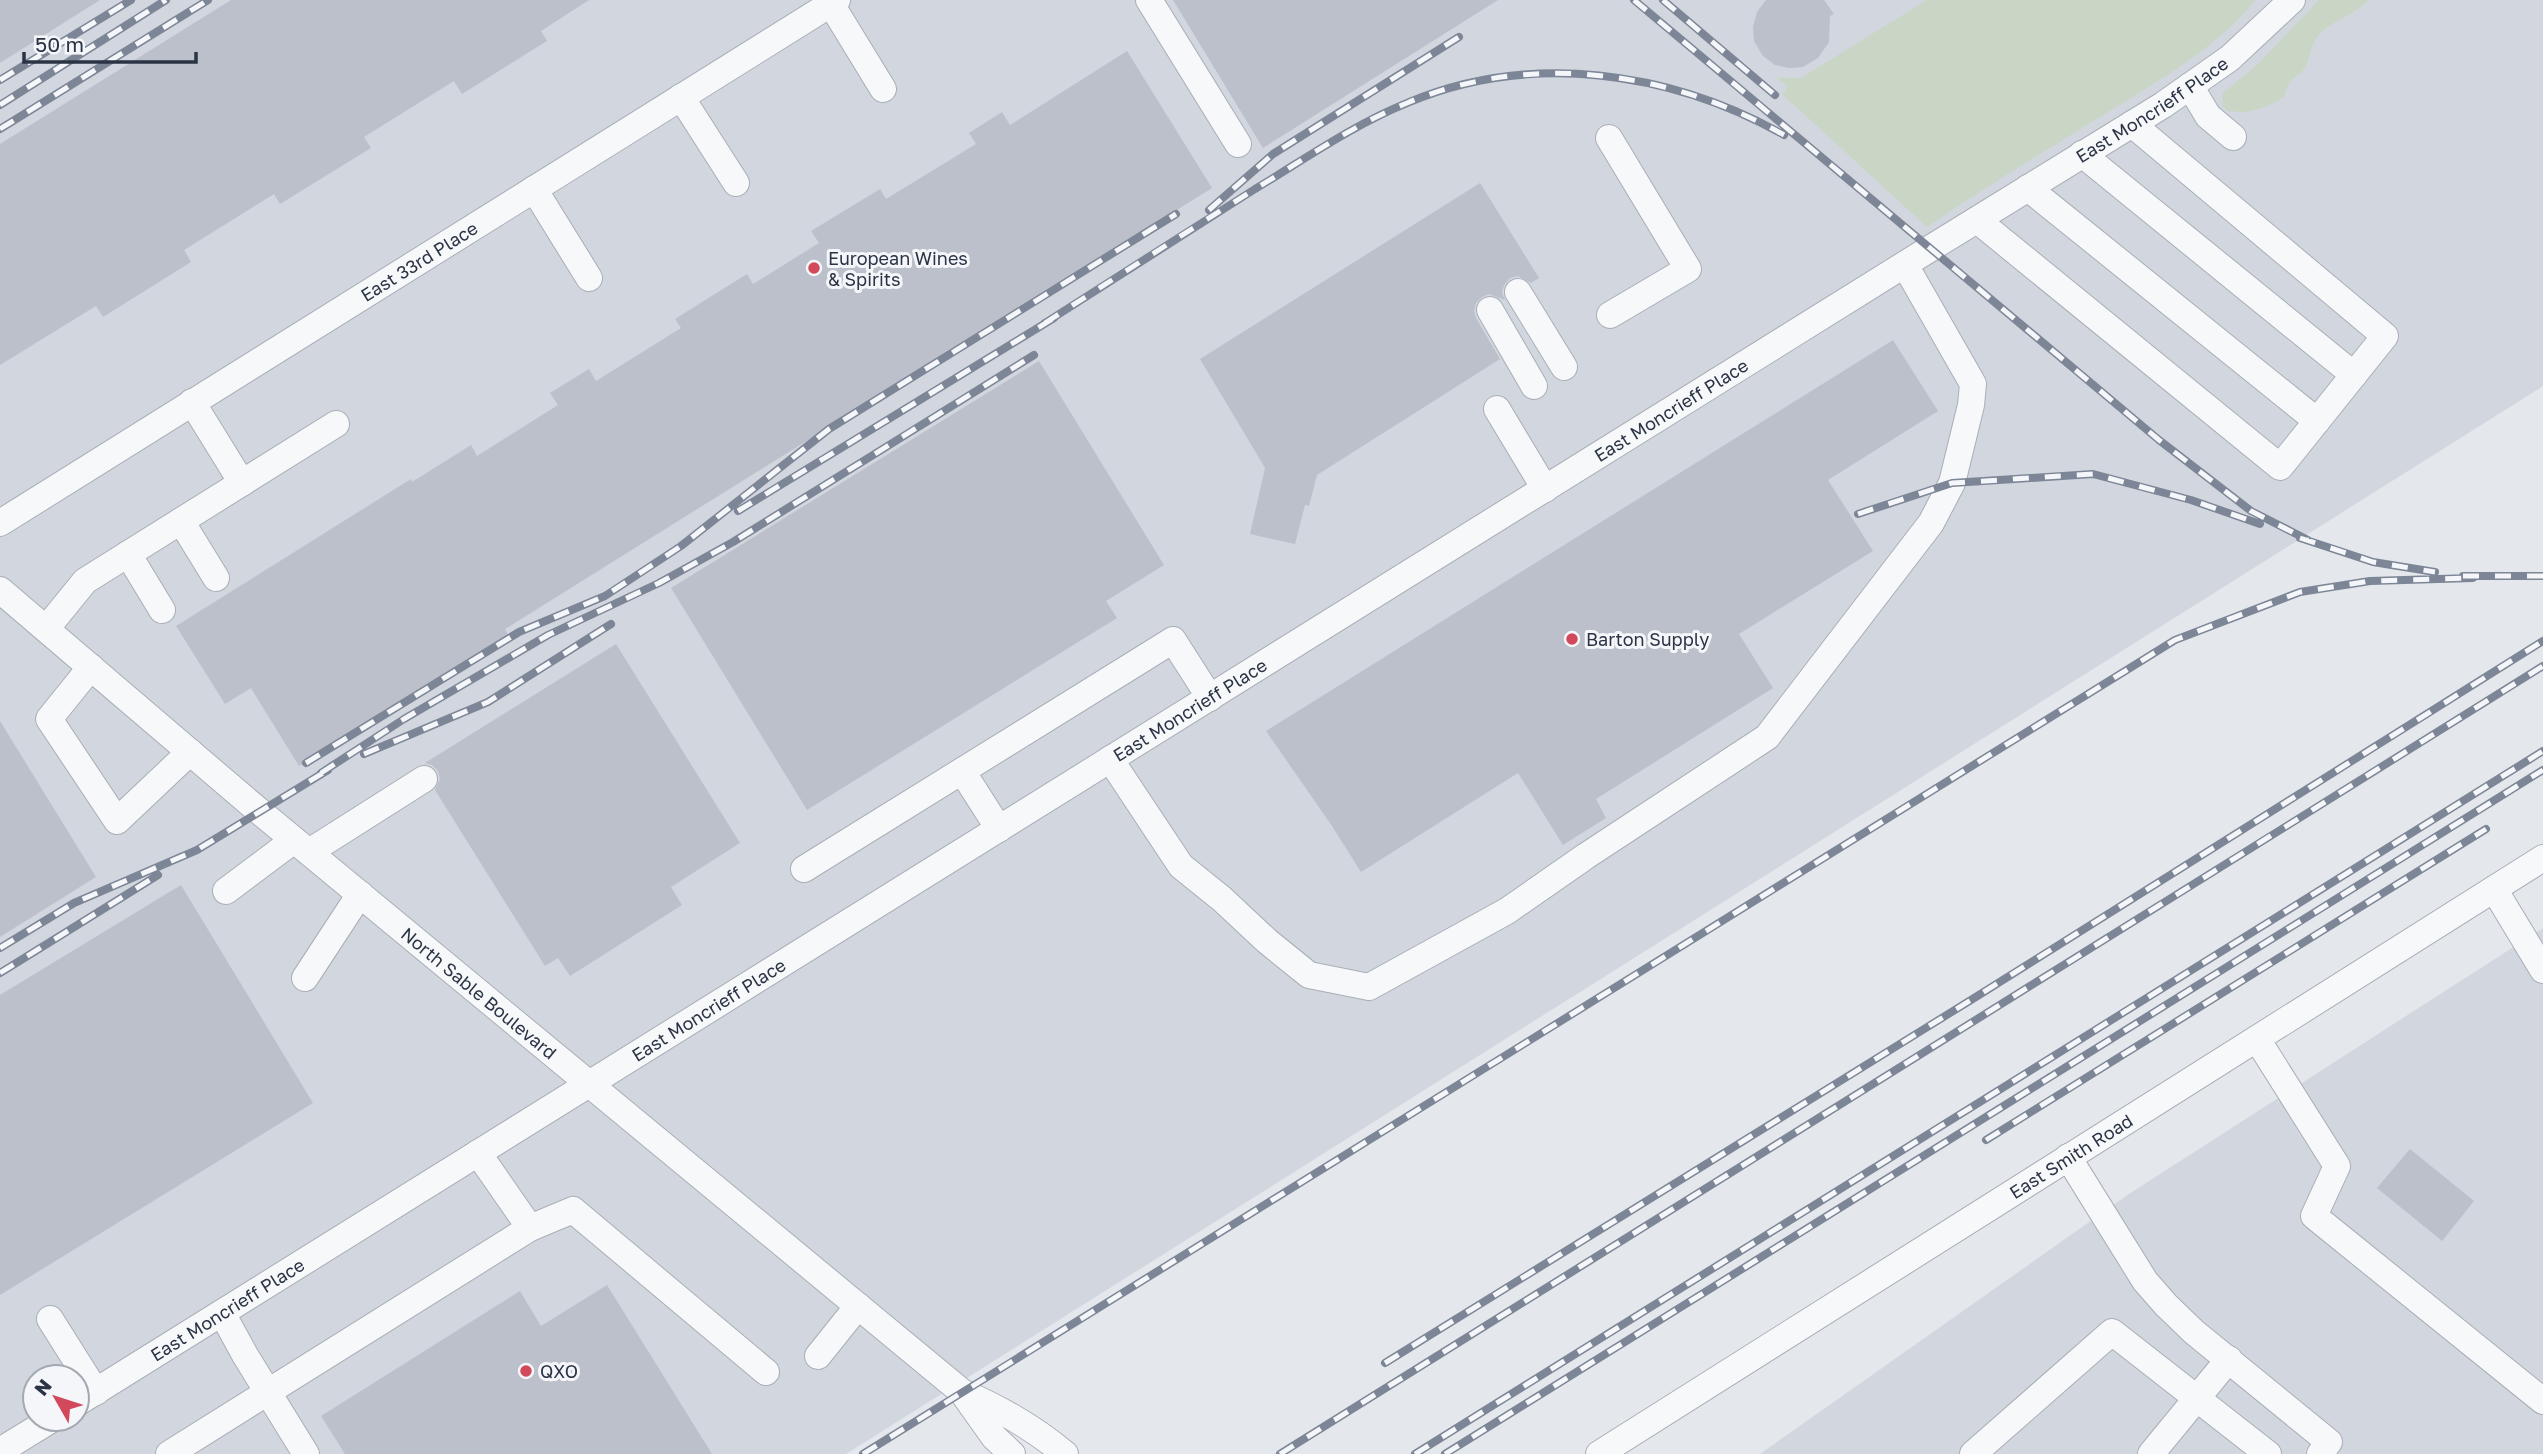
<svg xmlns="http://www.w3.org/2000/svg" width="2543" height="1454" font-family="'Golos Text',sans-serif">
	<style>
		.built { fill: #d2d6de; fill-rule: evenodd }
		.green { fill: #c9d6c5 }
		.building { fill: #bbc0ca }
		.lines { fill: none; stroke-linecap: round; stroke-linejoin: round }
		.minor-casing { stroke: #a9aeb7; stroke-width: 28 }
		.minor { stroke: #f7f8fa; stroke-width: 26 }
		.rail-casing { stroke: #7d8696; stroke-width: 8 }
		.rail { stroke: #f4f6f9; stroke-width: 5; stroke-dasharray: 16; stroke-linecap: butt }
		.poi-dot { fill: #d1495b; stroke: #f4f6f9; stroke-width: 2.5 }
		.labels { text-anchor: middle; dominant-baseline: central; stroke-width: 6; stroke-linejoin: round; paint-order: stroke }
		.street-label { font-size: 18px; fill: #2b3445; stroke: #f4f6f9 }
		.poi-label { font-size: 18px; fill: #2b3445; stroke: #f4f6f9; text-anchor: start }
	</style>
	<rect width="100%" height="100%" fill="#e4e7ec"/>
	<path class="built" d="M 0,0 L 2543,0 L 2543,386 L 846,1454 L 0,1454 ZM 35,1377 L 77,1377 L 77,1419 L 35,1419 Z
		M 2543,928 L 2543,1454 L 1760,1454 L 2129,1194 Z"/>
	<path class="green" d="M 1927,0 L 2256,0 C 2216,48 2160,80 2108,112 C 2047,150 1986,186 1927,227 L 1782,94 L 1788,87 L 1777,78 L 1801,78 Z
		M 2319,0 L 2369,0 C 2354,16 2333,19 2319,35 C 2310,44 2311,56 2306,66 C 2302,73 2295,76 2290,82 C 2286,87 2286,92 2284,97 C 2276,103 2256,111 2246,112 C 2239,113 2236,110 2229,112 L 2222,106 L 2223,93 L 2258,64 Z"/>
	<path class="building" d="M 0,0 L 100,0 L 0,63 Z
		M 231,0 L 589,0 L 541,31 L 547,41 L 462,94 L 454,81 L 364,137 L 371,148 L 280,204 L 274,194 L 184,250 L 191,262 L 103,317 L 96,306 L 0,365 L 0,144 Z
		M 1173,0 L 1498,0 L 1263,148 Z
		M 1766,0 L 1824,0 L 1834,14 L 1830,16 L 1829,42 L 1818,58 L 1803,67 L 1789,68 L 1775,65 L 1763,56 L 1754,41 L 1753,27 L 1757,12 Z
		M 1127,51 L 1212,188 L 505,629 L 508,635 L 299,766 L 251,688 L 225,704 L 176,626 L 411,479 L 412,482 L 471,445 L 477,456 L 558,405 L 550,393 L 589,369 L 596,381 L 681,328 L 675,319 L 747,274 L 753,284 L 819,243 L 811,231 L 880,189 L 886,199 L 976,144 L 969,133 L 1002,112 L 1010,125 Z
		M 1480,183 L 1539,278 L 1531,283 L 1518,276 L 1510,278 L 1504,285 L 1502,293 L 1505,300 L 1489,294 L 1482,297 L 1476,303 L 1474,311 L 1476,318 L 1500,359 L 1317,475 L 1309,506 L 1305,505 L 1295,544 L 1250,534 L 1265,468 L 1200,359 Z
		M 1893,340 L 1938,411 L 1828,480 L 1873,551 L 1739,634 L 1773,688 L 1596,799 L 1606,818 L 1563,845 L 1518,773 L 1361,872 L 1332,826 L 1266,731 Z
		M 1039,361 L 1164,565 L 1106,601 L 1117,618 L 807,810 L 671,588 Z
		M 616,644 L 740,843 L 671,887 L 682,905 L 570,976 L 558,958 L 545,966 L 435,790 L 440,779 L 438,771 L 432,765 L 425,763 Z
		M 0,721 L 96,877 L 0,937 Z
		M 181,885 L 313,1103 L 0,1295 L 0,995 Z
		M 2410,1149 L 2474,1201 L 2442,1241 L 2377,1188 Z
		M 607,1285 L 712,1454 L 345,1454 L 321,1416 L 520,1291 L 541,1326 Z"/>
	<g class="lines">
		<defs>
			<g id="minor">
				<path d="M 1149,0 L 1238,144"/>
				<path d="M 831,4 L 883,89"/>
				<path d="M 2190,86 L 2208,116 L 2233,137"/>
				<path d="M 681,97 L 736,183"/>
				<path d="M 1609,138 L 1688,269 L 1610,315"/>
				<path d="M 2082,154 L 2354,375"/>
				<path d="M 2028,188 L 2317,421"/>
				<path d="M 534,189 L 589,278"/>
				<path d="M 1977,220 L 2280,467 L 2385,336 L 2132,124"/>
				<path d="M 1518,292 L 1564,367"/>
				<path d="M 1490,310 L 1534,386"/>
				<path d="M 192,402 L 242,483"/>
				<path d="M 1497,409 L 1545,489"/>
				<path d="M 181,521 L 216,578"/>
				<path id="s1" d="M 0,523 L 837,0"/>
				<path d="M 128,554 L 162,610"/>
				<path id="s2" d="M 0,590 L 259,811 L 962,1392 L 994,1437 L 1012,1454"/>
				<path d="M 46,629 L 85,581 L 336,424"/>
				<path d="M 91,667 L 49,719 L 117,821 L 190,752"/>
				<path d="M 1110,759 L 1181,866 L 1222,899 L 1267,941 L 1309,975 L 1369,987 L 1507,911 L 1586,856 L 1767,737 L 1931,523 L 1952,483 L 1971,405 L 1973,384 L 1905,265"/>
				<path d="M 962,771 L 999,829"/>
				<path d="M 309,852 L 424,779"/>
				<path d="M 804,869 L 1173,640 L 1210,698"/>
				<path d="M 2494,889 L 2543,970"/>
				<path d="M 226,891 L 294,840"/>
				<path d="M 305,978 L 360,894"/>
				<path d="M 2257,1039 L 2337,1166 L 2314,1216 L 2543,1401"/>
				<path d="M 478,1153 L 530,1228"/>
				<path d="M 2068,1157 L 2145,1281 L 2166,1305 L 2194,1332 L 2329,1442 L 2320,1454"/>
				<path d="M 222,1313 L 245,1355 L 306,1454"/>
				<path d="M 50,1319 L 96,1392"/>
				<path d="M 818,1356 L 858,1306"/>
				<path d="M 964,1393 C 1001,1409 1034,1428 1065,1454"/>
				<path id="s3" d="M 77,1403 L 1931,248 L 2163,105 L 2230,58 L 2292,0"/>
				<path d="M 0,1451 L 52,1419"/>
				<path d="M 169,1454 L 530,1228 L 573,1210 L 766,1372"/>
				<path id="s4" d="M 1599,1454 L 2543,858"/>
				<path d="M 1973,1454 L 2112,1332 L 2268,1454"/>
				<path d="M 2151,1454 L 2229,1359"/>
			</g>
		</defs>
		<use href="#minor" class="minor-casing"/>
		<use href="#minor" class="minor"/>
		<defs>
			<path id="rail" d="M 1634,0 L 2159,440 L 2251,511 L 2308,540
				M 1663,0 L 1775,95
				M 0,80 L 131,0
				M 0,105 L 166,0
				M 0,129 L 208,0
				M 1209,210 L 1273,154 L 1459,37
				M 1045,323 C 1115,278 1185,233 1255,189 C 1305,159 1353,125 1407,103 C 1530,51 1670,71 1784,135
				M 738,511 L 1054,318
				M 1858,514 L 1952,483 L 2093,474 L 2191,500 L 2260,524
				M 2300,538 L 2373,562 L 2435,572
				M 2463,576 L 2543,576
				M 364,754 L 488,702 L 611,624
				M 306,763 L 519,632 L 605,596 L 681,546 L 829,429 L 1176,214
				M 321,773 L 404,719 L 548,635 L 659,583 L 733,542 L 1034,355
				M 0,948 L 74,903 L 197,850 L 328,770
				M 0,973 L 158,875
				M 1986,1140 L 2486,829
				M 1385,1363 L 1979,995 L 2543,641
				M 863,1454 L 2175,640 L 2300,592 L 2370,581 L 2473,578
				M 1280,1454 L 2543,666
				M 1415,1454 L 2543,751
				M 1445,1454 L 2543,770"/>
		</defs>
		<use href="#rail" class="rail-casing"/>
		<use href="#rail" class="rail"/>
	</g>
	<g class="poi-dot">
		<circle cx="814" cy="268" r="7"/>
		<circle cx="1572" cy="639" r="7"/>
		<circle cx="526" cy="1371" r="7"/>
	</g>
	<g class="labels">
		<g class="street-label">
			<text stroke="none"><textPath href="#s3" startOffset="2445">East Moncrieff Place</textPath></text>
			<text stroke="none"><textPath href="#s1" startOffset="494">East 33rd Place</textPath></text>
			<text stroke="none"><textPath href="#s3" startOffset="1878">East Moncrieff Place</textPath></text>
			<text stroke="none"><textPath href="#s3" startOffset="1311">East Moncrieff Place</textPath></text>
			<text stroke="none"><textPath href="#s2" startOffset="626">North Sable Boulevard</textPath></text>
			<text stroke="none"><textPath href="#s3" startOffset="744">East Moncrieff Place</textPath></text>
			<text stroke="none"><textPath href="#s4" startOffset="558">East Smith Road</textPath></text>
			<text stroke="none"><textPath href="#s3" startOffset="177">East Moncrieff Place</textPath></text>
		</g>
		<g class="poi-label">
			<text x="828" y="258">European Wines<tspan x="828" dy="21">&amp; Spirits</tspan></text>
			<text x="1586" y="639">Barton Supply</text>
			<text x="540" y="1371">QXO</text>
		</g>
	</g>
	<g transform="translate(56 1398) rotate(309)"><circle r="33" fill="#f4f6f9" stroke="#a4a8b1" stroke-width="2"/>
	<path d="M0-5L12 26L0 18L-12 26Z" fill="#d1495b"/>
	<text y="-10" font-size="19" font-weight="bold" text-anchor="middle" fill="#2b3445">N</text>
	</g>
	<path d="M24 52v10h172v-10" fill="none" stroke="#2b3445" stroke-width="3.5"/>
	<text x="35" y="52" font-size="21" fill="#2b3445" stroke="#f4f6f9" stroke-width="5" paint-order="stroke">50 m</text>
</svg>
